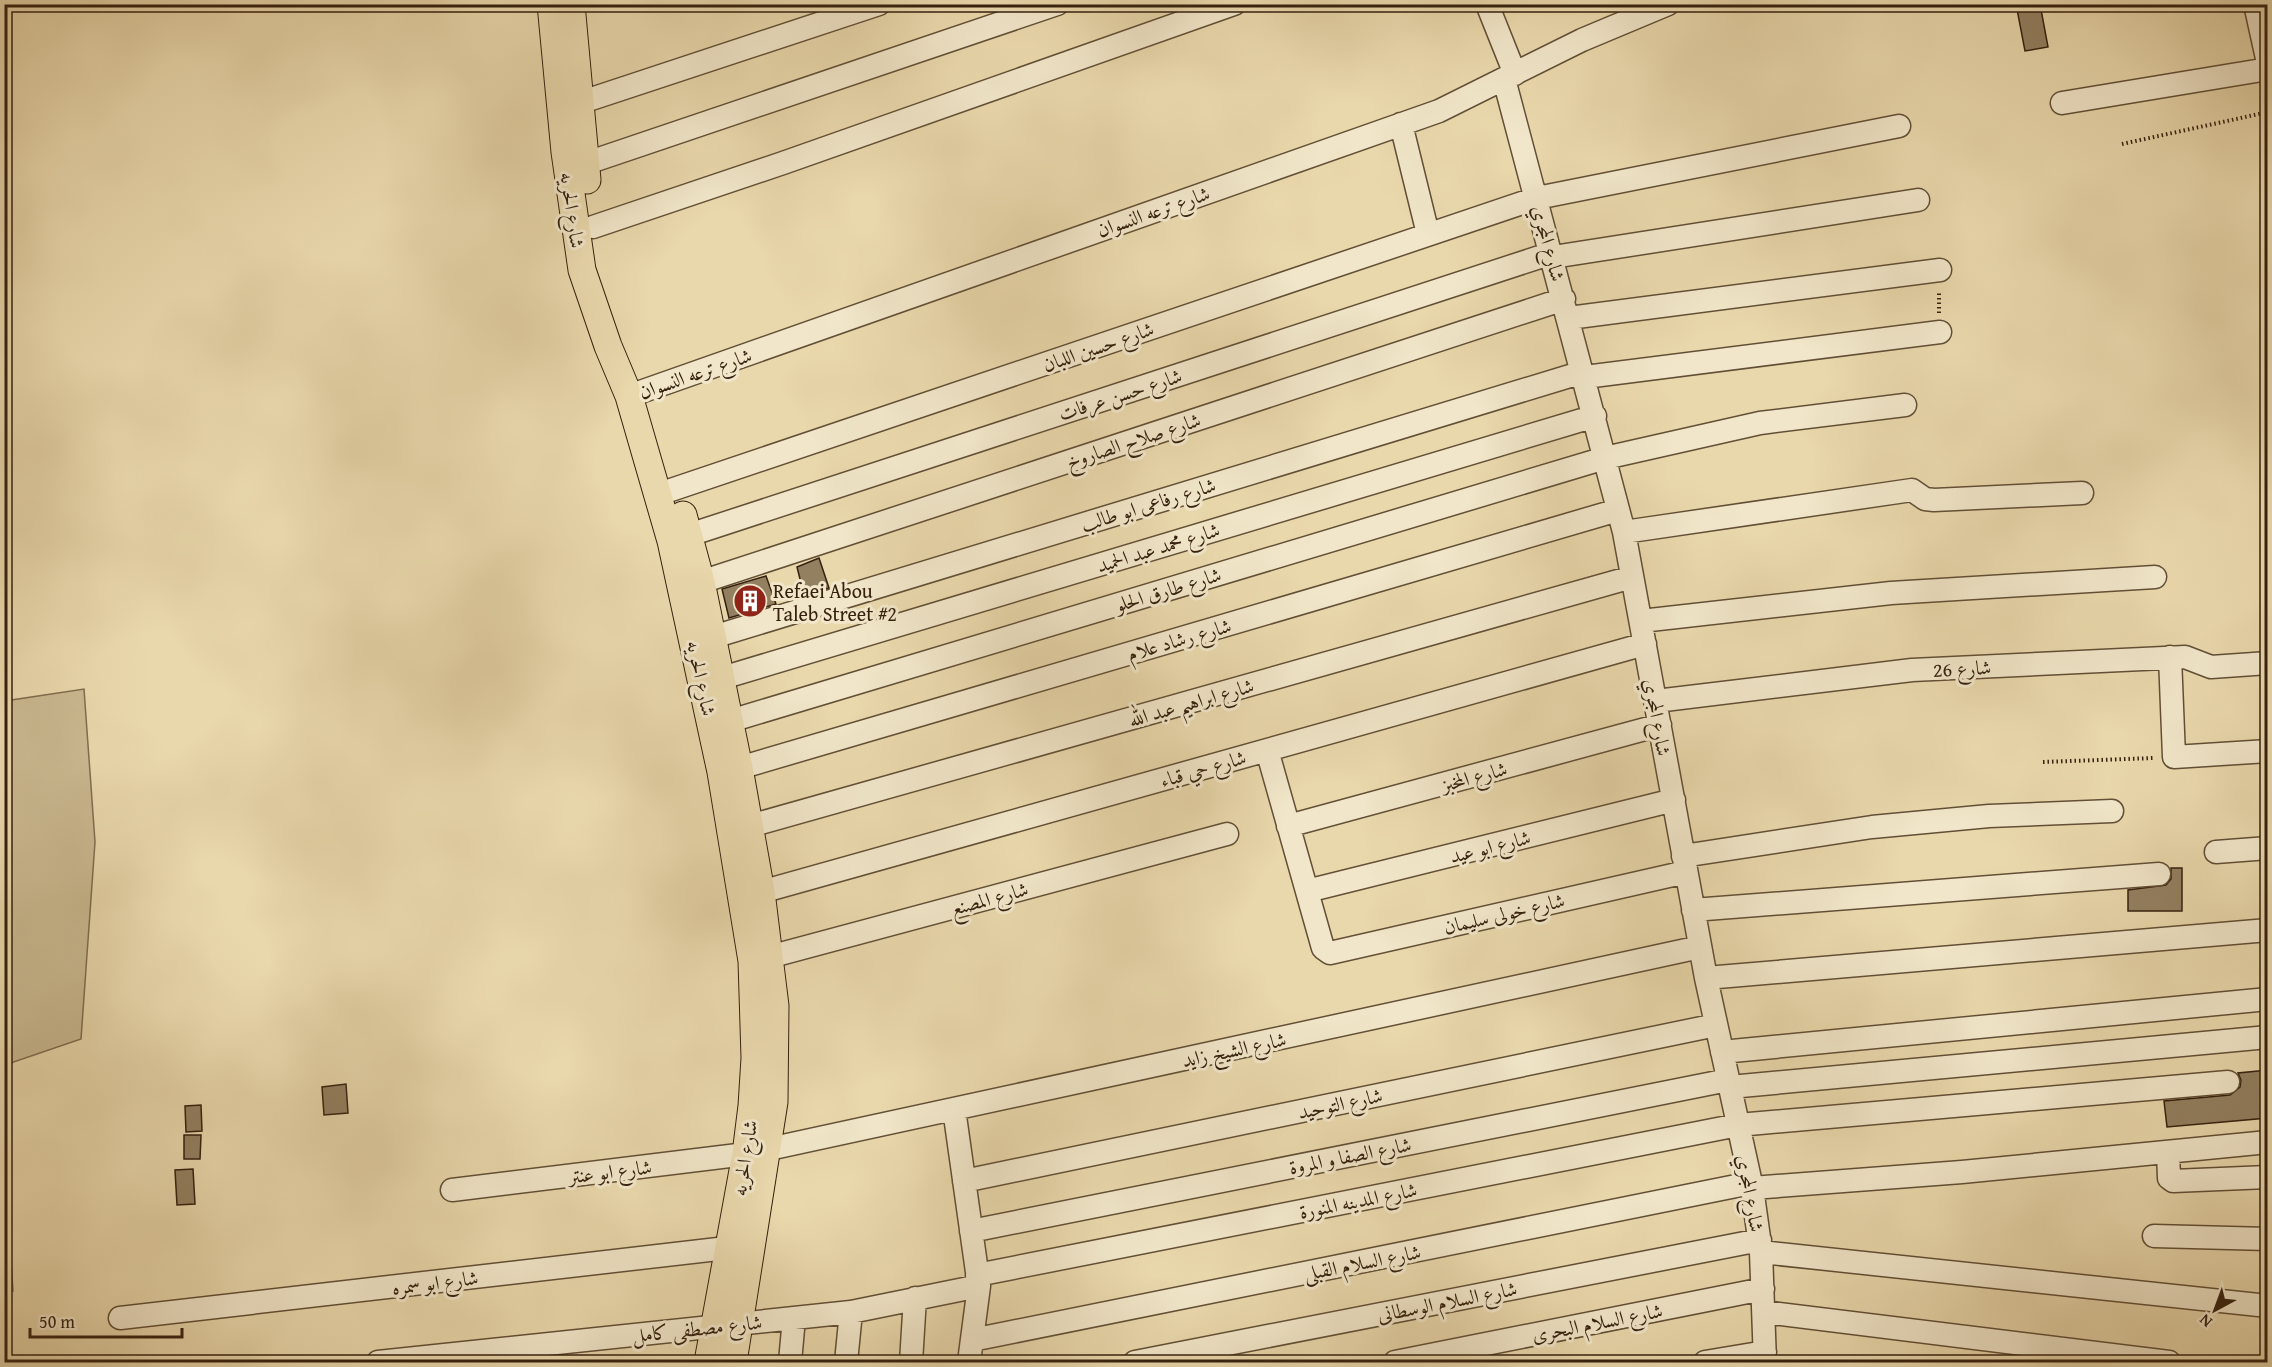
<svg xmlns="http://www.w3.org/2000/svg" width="2272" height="1367" font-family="'Gentium Book Plus',Amiri,serif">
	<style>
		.green { fill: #cab991; stroke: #806d50; stroke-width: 1.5 }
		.building { fill: #938061; stroke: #35210f; stroke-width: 1.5 }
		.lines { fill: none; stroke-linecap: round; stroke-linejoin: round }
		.minor-casing { stroke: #624f36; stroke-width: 25 }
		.major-casing { stroke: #35210f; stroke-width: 29 }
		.path { stroke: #35210f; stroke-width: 4; stroke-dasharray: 1.5 3; stroke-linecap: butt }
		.minor { stroke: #f1e6c9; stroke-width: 22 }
		.major { stroke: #e9d8ac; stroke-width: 27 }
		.labels { text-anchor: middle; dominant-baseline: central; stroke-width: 6; stroke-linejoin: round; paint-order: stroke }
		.street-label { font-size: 20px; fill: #35210f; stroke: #f1e6c9 }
		.poi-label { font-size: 20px; fill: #35210f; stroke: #f1e6c9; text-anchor: start }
	</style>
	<rect width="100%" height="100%" fill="#e9d8ac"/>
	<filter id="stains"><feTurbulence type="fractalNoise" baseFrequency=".00333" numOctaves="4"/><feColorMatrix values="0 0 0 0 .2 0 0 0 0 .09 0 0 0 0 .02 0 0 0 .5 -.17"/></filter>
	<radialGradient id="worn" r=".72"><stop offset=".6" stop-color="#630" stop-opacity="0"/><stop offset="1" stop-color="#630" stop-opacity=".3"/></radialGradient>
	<path class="green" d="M 84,689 L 95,842 L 81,1039 L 5,1065 L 5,701 Z
		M 5,1173 L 13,1291 L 5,1294 L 4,1294 Z"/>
	<path class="building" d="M 2016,4 L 2040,4 L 2048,47 L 2025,51 Z
		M 819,558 L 829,588 L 804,595 L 797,567 Z
		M 766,576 L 776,604 L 729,618 L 722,589 Z
		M 2171,868 L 2182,868 L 2182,911 L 2128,911 L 2128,890 L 2166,885 L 2171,879 Z
		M 2268,1070 L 2268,1118 L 2167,1127 L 2164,1101 L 2230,1095 L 2240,1087 L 2241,1080 L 2238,1073 Z
		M 346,1084 L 348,1113 L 324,1115 L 322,1087 Z
		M 201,1105 L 202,1131 L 186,1132 L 185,1106 Z
		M 184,1135 L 201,1135 L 200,1159 L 184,1159 Z
		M 193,1169 L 195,1204 L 177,1205 L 175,1170 Z"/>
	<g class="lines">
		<defs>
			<path id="minor" d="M 1487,4 L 1515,74
				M 2255,4 L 2268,63
				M 1504,79 L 1624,532 L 1706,978 L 1752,1188 L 1761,1252 L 1765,1362
				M 579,103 L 879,4
				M 2062,103 L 2268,69
				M 1401,124 L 1428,234
				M 584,164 L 1057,4
				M 593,227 L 783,163 L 1234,4
				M 1553,257 L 1918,200
				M 1569,318 L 1940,270
				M 1585,377 L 1940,332
				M 629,396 L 1439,111 L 1582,40 L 1668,4
				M 659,494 L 1537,198 L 1899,126
				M 1624,532 L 1912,490 L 1925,499 L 1934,500 L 2082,493
				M 689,535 L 1552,253
				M 701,582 L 1564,299
				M 1641,621 L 1891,593 L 2155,577
				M 713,637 L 1583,372
				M 2170,657 L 2174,757 L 2268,751
				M 722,678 L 1595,416
				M 1656,701 L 1912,670 L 2185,657 L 2211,667 L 2268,663
				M 730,721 L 1605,458 L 1760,423 L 1905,405
				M 1267,750 L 1323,948 L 1330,953 L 1686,872
				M 739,768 L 1618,510
				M 750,826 L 1632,577
				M 1288,826 L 1660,725
				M 2216,852 L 2268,848
				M 1683,856 L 1872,827 L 1989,816 L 2112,811
				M 1307,891 L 1674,800
				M 761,892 L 1645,644
				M 1693,910 L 2159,874
				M 754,961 L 1227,834
				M 1706,978 L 2268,930
				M 1722,1052 L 2268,999
				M 1730,1087 L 2268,1037
				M 954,1109 L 979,1286 L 969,1362
				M 2168,1152 L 2169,1178 L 2173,1181 L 2268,1177
				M 964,1181 L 1716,1025
				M 1752,1188 L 1962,1172 L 2268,1142
				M 452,1190 L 746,1154 L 1700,947
				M 971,1231 L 1728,1080
				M 2154,1236 L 2268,1239
				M 1761,1252 L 2268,1306
				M 977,1275 L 1738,1125 L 2228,1082
				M 1764,1312 L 2169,1362
				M 120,1318 L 744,1246
				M 972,1340 L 1751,1183
				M 378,1362 L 851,1312 L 979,1286
				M 790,1362 L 794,1318
				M 846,1362 L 851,1312
				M 911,1362 L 915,1298
				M 1135,1362 L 1760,1240
				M 1395,1362 L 1763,1289
				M 1705,1362 L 1765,1352"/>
			<path id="major" d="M 551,4 L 565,152 L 582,270 L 608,346 L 629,396 L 671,541 L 721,772 L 752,961 L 755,1058 L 752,1106 L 746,1154 L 708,1362
				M 571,4 L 587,180
				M 683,515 L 701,582 L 739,768 L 761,892 L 775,1006 L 774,1102 L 733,1362"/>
		</defs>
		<use href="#minor" class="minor-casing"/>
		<use href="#major" class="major-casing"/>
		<path class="path" d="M 2122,144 L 2268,112
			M 1939,313 L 1939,291
			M 2043,762 L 2154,758"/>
		<use href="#minor" class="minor"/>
		<use href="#major" class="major"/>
	</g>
	<defs>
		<symbol id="building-disc" viewBox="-11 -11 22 22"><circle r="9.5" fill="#8f2418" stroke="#f1e6c9"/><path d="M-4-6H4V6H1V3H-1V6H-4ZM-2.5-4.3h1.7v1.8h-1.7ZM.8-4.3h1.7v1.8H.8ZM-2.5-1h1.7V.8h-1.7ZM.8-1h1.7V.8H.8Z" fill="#fff"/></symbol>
	</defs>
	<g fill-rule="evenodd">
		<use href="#building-disc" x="731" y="582" width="38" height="38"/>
	</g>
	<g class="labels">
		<g class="street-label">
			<text transform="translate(573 210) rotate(82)">شارع الحريه</text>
			<text transform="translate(1153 211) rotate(-19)">شارع ترعه النسوان</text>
			<text transform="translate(1549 243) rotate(75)">شارع المجري</text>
			<text transform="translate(1098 346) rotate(-19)">شارع حسين اللبان</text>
			<text transform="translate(695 373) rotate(-19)">شارع ترعه النسوان</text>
			<text transform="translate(1120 394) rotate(-18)">شارع حسن عرفات</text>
			<text transform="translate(1133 440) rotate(-18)">شارع صلاح الصاروخ</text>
			<text transform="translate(1148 504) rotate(-17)">شارع رفاعى ابو طالب</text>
			<text transform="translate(1158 547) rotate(-17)">شارع محمد عبد الحميد</text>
			<text transform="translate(1168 589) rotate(-17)">شارع طارق الحلو</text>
			<text transform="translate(1179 639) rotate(-16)">شارع رشاد علام</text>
			<text transform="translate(1962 668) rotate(-3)">شارع 26</text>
			<text transform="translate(702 678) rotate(78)">شارع الحريه</text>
			<text transform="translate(1191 702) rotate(-16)">شارع ابراهيم عبد الله</text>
			<text transform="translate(1658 717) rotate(80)">شارع المجري</text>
			<text transform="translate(1203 768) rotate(-16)">شارع حي قباء</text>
			<text transform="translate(1474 776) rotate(-15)">شارع المخبز</text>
			<text transform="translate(1490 846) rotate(-14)">شارع ابو عيد</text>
			<text transform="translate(989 898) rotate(-15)">شارع المصنع</text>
			<text transform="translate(1504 913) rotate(-13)">شارع خولى سليمان</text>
			<text transform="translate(1234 1049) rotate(-12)">شارع الشيخ زايد</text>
			<text transform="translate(1340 1103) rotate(-12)">شارع التوحيد</text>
			<text transform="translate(1350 1155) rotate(-11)">شارع الصفا و المروة</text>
			<text transform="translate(744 1158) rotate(-81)">شارع الحريه</text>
			<text transform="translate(610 1171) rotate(-7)">شارع ابو عنتر</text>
			<text transform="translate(1751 1193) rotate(80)">شارع المجري</text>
			<text transform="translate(1358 1200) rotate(-11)">شارع المدينه المنورة</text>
			<text transform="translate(1362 1262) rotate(-11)">شارع السلام القبلى</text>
			<text transform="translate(435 1282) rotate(-7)">شارع ابو سمره</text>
			<text transform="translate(1447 1301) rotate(-11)">شارع السلام الوسطانى</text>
			<text transform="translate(1597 1322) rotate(-11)">شارع السلام البحرى</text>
			<text transform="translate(697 1328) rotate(-6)">شارع مصطفى كامل</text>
		</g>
		<g class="poi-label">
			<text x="773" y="590">Refaei Abou<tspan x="773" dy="23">Taleb Street #2</tspan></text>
		</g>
	</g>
	<rect width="2272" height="1367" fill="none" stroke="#e9d8ac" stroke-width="24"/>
	<rect x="6" y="6" width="2260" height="1355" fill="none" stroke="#35210f" stroke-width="3"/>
	<rect x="12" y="12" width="2248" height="1343" fill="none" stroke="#35210f" stroke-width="1.5"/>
	<g transform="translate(2215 1310) rotate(221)" stroke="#f1e6c9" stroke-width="4.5" paint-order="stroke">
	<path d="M0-4.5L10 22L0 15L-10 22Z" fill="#35210f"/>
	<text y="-9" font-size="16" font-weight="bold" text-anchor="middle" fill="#35210f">N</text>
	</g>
	<path d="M30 1328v9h152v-9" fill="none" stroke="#35210f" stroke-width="3"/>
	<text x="39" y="1328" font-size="18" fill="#35210f" stroke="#f1e6c9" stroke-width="4.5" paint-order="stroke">50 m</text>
	<rect width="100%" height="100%" filter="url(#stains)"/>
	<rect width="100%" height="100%" fill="url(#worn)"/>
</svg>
